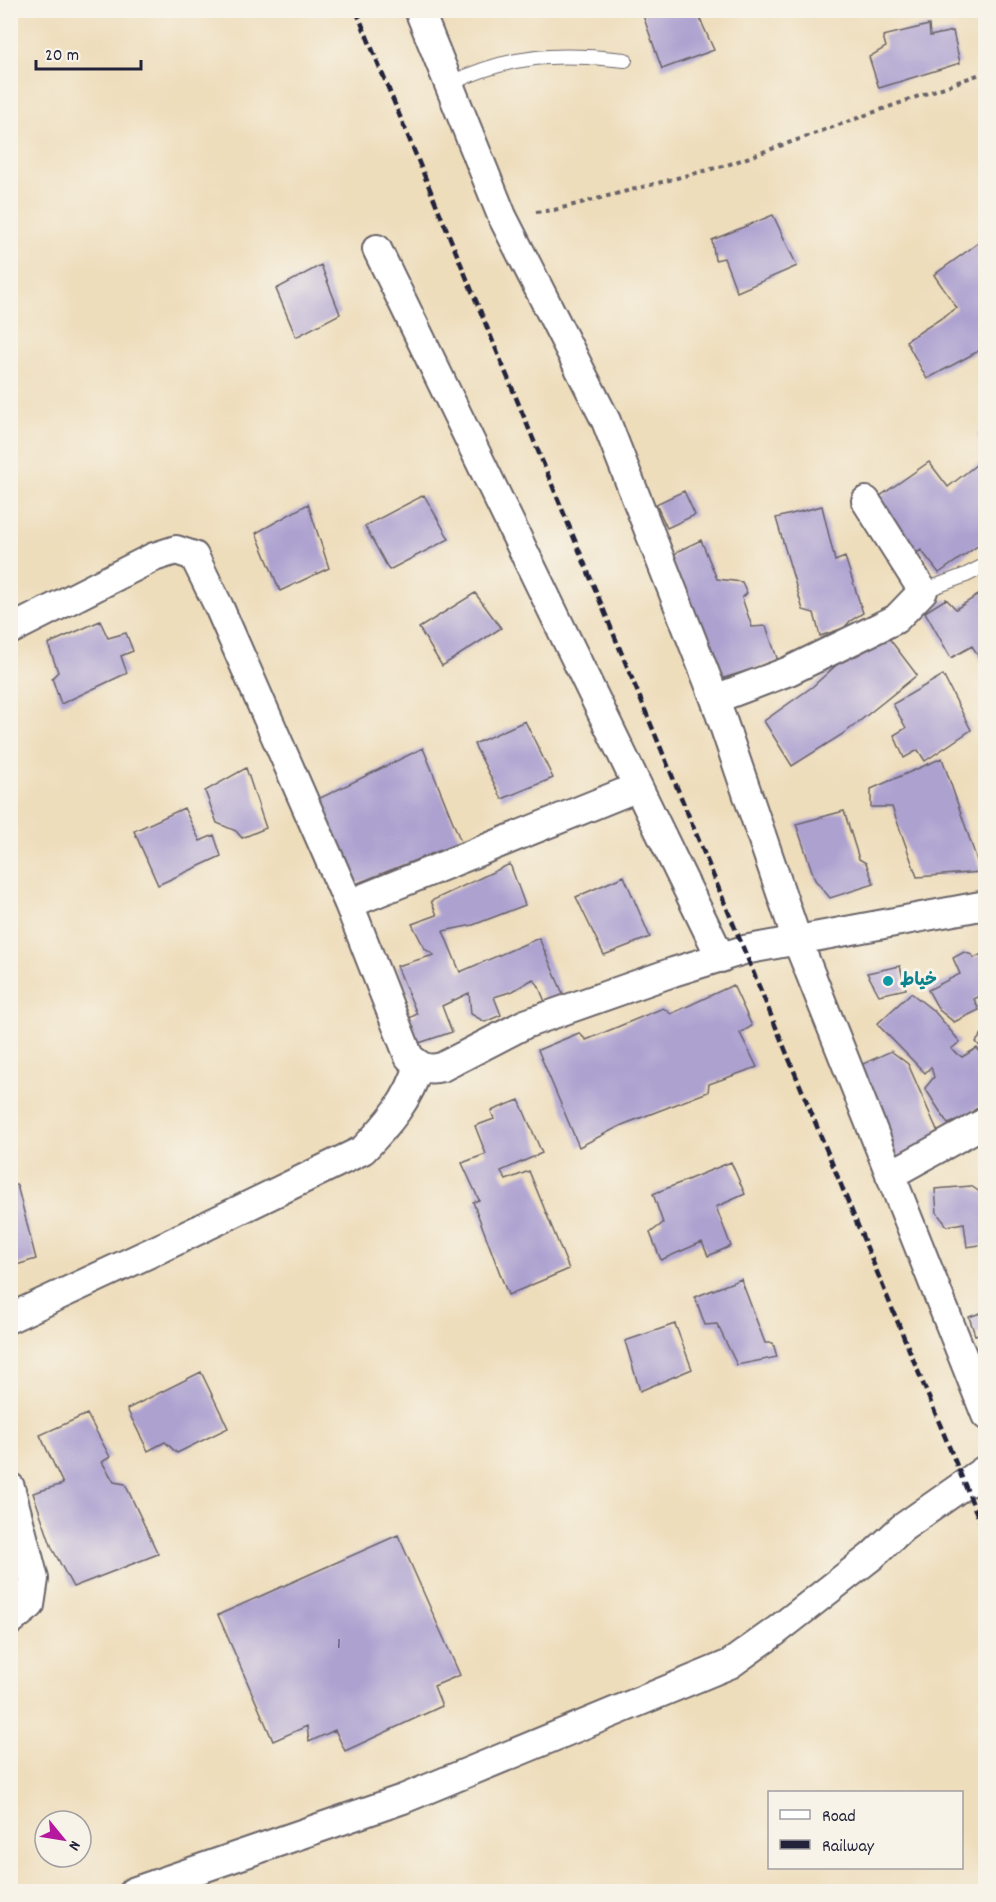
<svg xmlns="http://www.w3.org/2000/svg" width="996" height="1902" font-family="Dekko,'Playpen Sans Arabic',sans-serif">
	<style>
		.building { fill: #ada1d0 }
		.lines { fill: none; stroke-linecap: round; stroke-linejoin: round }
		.service-casing { stroke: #696368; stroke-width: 16 }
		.minor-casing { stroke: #696368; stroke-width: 32 }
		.path { stroke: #696368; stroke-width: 4; stroke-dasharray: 4.5 4.5; stroke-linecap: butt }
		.service { stroke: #fff; stroke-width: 14 }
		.minor { stroke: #fff; stroke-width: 28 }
		.rail { stroke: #22223b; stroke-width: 4.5; stroke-dasharray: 9 4.5; stroke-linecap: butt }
		.culture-dot { fill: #0f9aa8; stroke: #f7f3e8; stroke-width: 2 }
		.labels { text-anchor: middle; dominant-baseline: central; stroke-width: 6; stroke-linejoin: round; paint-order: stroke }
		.number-label { font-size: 15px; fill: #454260 }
		.culture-label { font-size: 18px; font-weight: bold; fill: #0d838f; stroke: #f7f3e8; text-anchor: start }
	</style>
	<rect width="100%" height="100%" fill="#f7f3e8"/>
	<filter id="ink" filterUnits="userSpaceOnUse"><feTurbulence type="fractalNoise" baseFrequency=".0167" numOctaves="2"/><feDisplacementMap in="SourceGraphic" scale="12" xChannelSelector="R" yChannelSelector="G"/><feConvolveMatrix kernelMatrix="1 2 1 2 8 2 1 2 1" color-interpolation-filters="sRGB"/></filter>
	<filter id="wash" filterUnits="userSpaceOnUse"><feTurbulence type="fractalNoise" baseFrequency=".008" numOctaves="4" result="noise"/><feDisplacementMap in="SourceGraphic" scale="24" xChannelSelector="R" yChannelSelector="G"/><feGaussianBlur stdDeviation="1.35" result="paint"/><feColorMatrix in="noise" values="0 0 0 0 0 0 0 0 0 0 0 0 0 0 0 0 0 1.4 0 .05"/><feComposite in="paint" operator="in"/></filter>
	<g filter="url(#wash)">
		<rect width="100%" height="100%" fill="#edb"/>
		<g id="blocks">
			<path class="building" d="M 641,10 L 696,10 L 714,50 L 662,69 Z
				M 929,25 L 930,36 L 953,31 L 960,63 L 879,88 L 869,57 L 886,47 L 883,36 Z
				M 773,215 L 797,266 L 737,292 L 724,258 L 715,260 L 712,240 Z
				M 981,241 L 986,248 L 986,315 L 983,317 L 986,321 L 986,347 L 927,379 L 906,341 L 957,308 L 934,275 Z
				M 321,265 L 340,314 L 296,337 L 276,289 Z
				M 986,431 L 986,453 L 977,434 Z
				M 986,457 L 986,540 L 939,573 L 921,550 L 913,555 L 873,501 L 929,462 L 948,487 Z
				M 684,491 L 695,515 L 667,528 L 656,504 Z
				M 424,495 L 449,539 L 389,570 L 365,526 Z
				M 308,504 L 329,568 L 280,591 L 256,533 Z
				M 822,506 L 835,561 L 845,557 L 863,613 L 850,621 L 844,628 L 820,636 L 814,613 L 803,610 L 776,518 Z
				M 701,540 L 717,579 L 742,582 L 747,593 L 742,598 L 752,627 L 766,626 L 778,661 L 714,681 L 667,563 L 678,551 Z
				M 986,590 L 986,667 L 972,646 L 951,658 L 925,612 L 946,599 L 956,609 Z
				M 475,593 L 501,628 L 442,666 L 419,628 Z
				M 100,621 L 108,638 L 126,633 L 133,651 L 121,656 L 127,673 L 61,704 L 52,678 L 58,672 L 48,644 Z
				M 888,637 L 917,675 L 846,732 L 792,766 L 764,721 L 812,687 L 852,651 L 856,656 Z
				M 943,675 L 971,730 L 925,761 L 918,750 L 904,758 L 894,735 L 906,728 L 893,704 Z
				M 525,721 L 553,778 L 502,799 L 474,744 Z
				M 423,748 L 461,842 L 353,885 L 310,803 Z
				M 942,758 L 981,872 L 917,877 L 892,807 L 871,807 L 871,789 Z
				M 246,768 L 266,828 L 242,838 L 236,831 L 217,823 L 205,791 Z
				M 184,808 L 200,841 L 214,835 L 221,856 L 158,885 L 134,831 Z
				M 844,811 L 859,859 L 866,863 L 874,884 L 830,898 L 815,880 L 796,824 Z
				M 510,864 L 525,905 L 473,925 L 443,931 L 460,972 L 539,938 L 564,996 L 546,1004 L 538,985 L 533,979 L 513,991 L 494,997 L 501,1015 L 485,1022 L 471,1014 L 469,993 L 442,1006 L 452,1032 L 413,1045 L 402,1022 L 417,1014 L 397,966 L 434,955 L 425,949 L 412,924 L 437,915 L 431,901 Z
				M 624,876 L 650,937 L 604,955 L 576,897 Z
				M 964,952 L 972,955 L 974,958 L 986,952 L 986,993 L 974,999 L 979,1010 L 954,1022 L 939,1010 L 928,990 L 960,974 L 953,958 Z
				M 900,966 L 906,989 L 879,995 L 867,973 Z
				M 733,985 L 752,1026 L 740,1033 L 757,1067 L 709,1084 L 708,1092 L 622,1125 L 579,1147 L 538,1050 L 579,1033 L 586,1040 L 663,1008 L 671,1014 Z
				M 911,993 L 935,1012 L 960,1042 L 951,1049 L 962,1057 L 977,1048 L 986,1060 L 986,1101 L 964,1118 L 948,1124 L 925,1088 L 934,1077 L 931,1067 L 925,1073 L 877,1024 Z
				M 986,1028 L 986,1053 L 976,1042 Z
				M 891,1051 L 908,1064 L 941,1139 L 894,1160 L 854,1068 Z
				M 519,1100 L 542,1153 L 501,1171 L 506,1180 L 529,1171 L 569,1269 L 508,1295 L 473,1202 L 479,1200 L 462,1163 L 486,1154 L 475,1126 L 494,1119 L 491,1111 Z
				M 731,1162 L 745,1194 L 716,1207 L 731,1246 L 708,1256 L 702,1242 L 661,1260 L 650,1233 L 663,1223 L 653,1194 Z
				M 17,1185 L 36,1259 L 10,1267 L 10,1186 Z
				M 971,1186 L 980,1192 L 986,1192 L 986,1244 L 967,1247 L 964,1223 L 947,1226 L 937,1213 L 935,1189 Z
				M 741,1279 L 765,1343 L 773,1343 L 777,1357 L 737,1365 L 717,1324 L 705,1325 L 695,1297 Z
				M 986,1311 L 986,1332 L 975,1335 L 969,1317 Z
				M 675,1324 L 692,1369 L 640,1391 L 625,1341 Z
				M 201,1372 L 228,1428 L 177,1453 L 165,1442 L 148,1451 L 127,1409 Z
				M 87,1414 L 110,1457 L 102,1462 L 114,1482 L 125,1484 L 158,1554 L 73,1587 L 52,1548 L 33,1493 L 63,1484 L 40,1435 Z
				M 398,1535 L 460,1675 L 434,1686 L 442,1706 L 345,1751 L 335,1730 L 309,1742 L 307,1726 L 273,1741 L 218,1615 Z"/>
		</g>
	</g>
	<g filter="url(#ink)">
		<use href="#blocks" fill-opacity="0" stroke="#696368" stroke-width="1.5"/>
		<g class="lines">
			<defs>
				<path id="service" d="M 449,84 C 511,54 557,53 625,60
					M 923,591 L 966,575 L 986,565"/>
				<path id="minor" d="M 419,10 L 502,216 L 606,421 L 715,699 L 797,940 L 986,1415
					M 377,249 L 721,958
					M 10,630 L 154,557 L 176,550 L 194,556 L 219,607 L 349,904 L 409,1057 C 421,1067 426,1071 442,1067 L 525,1024 L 673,972 L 744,950 L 986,905
					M 715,699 L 789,671 L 896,619 L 923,591 L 866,501
					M 349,904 L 638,787
					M 890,1175 L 986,1122
					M 10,1318 L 167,1245 L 363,1150 C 388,1124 409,1100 419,1065
					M 10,1487 L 34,1579 L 30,1605 L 10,1621
					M 133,1892 L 403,1799 L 730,1664 L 776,1631 L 872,1556 L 902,1528 L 986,1469"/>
			</defs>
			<use href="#service" class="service-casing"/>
			<use href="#minor" class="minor-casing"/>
			<path class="path" d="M 536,212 L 554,210 L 727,165 L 986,72"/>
			<use href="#service" class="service"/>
			<use href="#minor" class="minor"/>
			<path class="rail" d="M 356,10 L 986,1536"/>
		</g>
	</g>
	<circle class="culture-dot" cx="888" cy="981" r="6"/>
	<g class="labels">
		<g class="number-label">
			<text x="339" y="1645">1</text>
		</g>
		<g class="culture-label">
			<text x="900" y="981">خياط</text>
		</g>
	</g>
	<rect width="996" height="1902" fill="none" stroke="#f7f3e8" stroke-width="36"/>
	<rect x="768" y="1791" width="195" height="78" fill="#f7f3e8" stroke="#a29fa3" stroke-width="1.5"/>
	<rect x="780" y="1810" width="30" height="9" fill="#ffffff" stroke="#a29fa3" stroke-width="1.5"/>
	<text x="822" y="1821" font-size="18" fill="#22223b">Road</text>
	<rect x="780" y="1840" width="30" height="9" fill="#22223b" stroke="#a29fa3" stroke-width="1.5"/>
	<text x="822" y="1851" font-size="18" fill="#22223b">Railway</text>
	<g transform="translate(63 1839) rotate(120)"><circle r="28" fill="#f7f3e8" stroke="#a29fa3" stroke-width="1.5"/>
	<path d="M0-4.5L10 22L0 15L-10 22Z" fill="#b5179e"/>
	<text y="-9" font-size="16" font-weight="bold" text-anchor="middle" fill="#22223b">N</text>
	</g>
	<path d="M36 60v9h105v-9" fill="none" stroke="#22223b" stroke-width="3"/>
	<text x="45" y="60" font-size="18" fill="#22223b" stroke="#f7f3e8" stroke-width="4.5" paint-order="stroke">20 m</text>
</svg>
